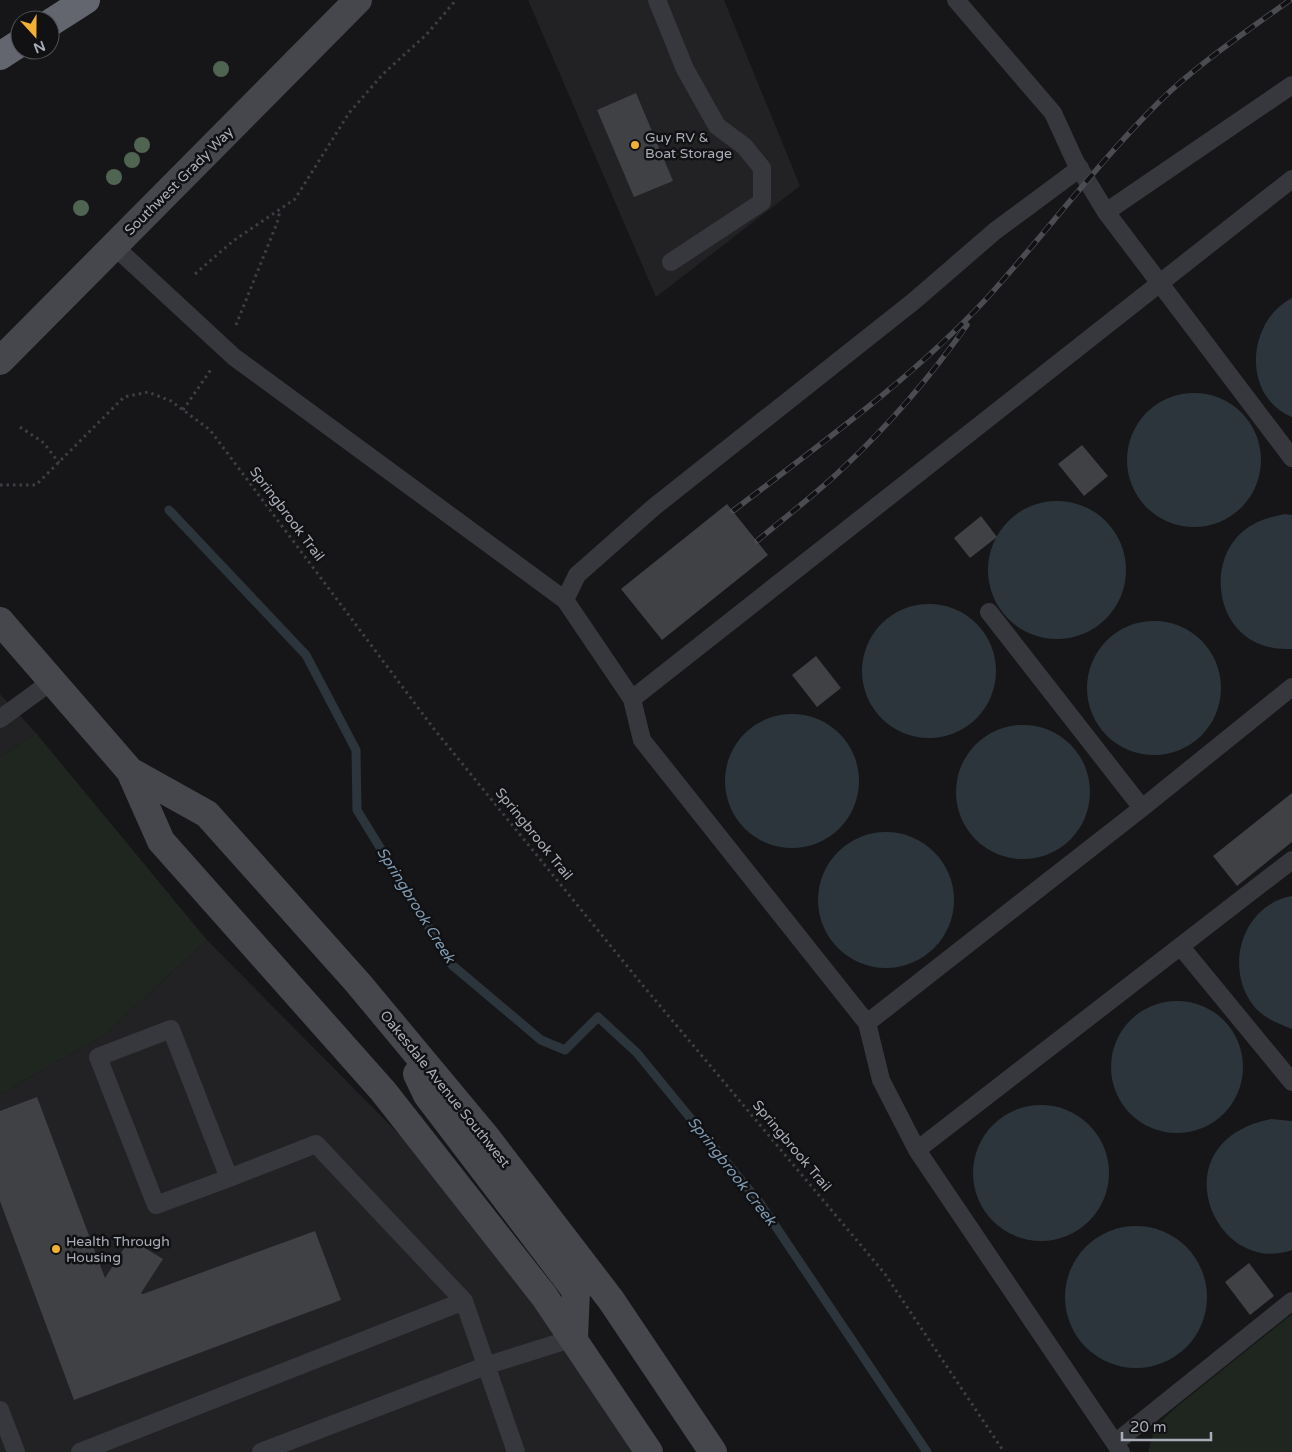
<svg xmlns="http://www.w3.org/2000/svg" width="1292" height="1452" font-family="'Varela Round',sans-serif">
	<style>
		.built { fill: #222225 }
		.green { fill: #1e261f }
		.water { fill: #2c353c }
		.lines { fill: none; stroke-linecap: round; stroke-linejoin: round }
		.stream { stroke: #2c353c; stroke-width: 9 }
		.building { fill: #404145 }
		.path { stroke: #3d3f44; stroke-width: 3; stroke-dasharray: 2.5 4; stroke-linecap: butt }
		.lane { stroke: #37383d; stroke-width: 18 }
		.secondary { stroke: #45474d; stroke-width: 28 }
		.highway { stroke: #63666e; stroke-width: 28 }
		.rail-casing { stroke: #4a4c52; stroke-width: 5.5 }
		.rail { stroke: #111113; stroke-width: 4; stroke-dasharray: 11; stroke-linecap: butt }
		.tree { fill: #506452 }
		.poi-dot { fill: #f2b134; stroke: #111113; stroke-width: 2 }
		.labels { text-anchor: middle; dominant-baseline: central; stroke-width: 5; stroke-linejoin: round; paint-order: stroke }
		.poi-label { font-size: 14px; fill: #a8adb8; stroke: #111113; text-anchor: start }
		.street-label { font-size: 14px; fill: #a8adb8; stroke: #111113 }
		.water-label { font-size: 15px; font-style: italic; fill: #7f9bb3; stroke: #111113 }
	</style>
	<rect width="100%" height="100%" fill="#161618"/>
	<path class="built" d="M 528,0 L 724,0 L 800,186 L 656,297 Z
		M 0,694 L 36,733 L 0,757 Z
		M 207,940 L 460,1196 L 637,1452 L 0,1452 L 0,1094 L 103,1036 Z"/>
	<path class="green" d="M 36,733 L 207,940 L 103,1036 L 0,1094 L 0,757 Z
		M 1292,1314 L 1292,1452 L 1148,1452 L 1155,1427 L 1175,1408 Z"/>
	<path class="water" d="M 1292,298 L 1292,417 C 1241,396 1247,321 1292,298 Z
		M1127 460a67 67 0 1 1 134 0a67 67 0 1 1-134 0Z
		M988 570a69 69 0 1 1 138 0a69 69 0 1 1-138 0Z
		M 1285,514 L 1292,515 L 1292,649 C 1279,649 1267,648 1255,642 C 1213,621 1209,556 1246,529 C 1258,520 1270,517 1285,514 Z
		M862 671a67 67 0 1 1 134 0a67 67 0 1 1-134 0Z
		M1087 688a67 67 0 1 1 134 0a67 67 0 1 1-134 0Z
		M725 781a67 67 0 1 1 134 0a67 67 0 1 1-134 0Z
		M956 792a67 67 0 1 1 134 0a67 67 0 1 1-134 0Z
		M818 900a68 68 0 1 1 136 0a68 68 0 1 1-136 0Z
		M 1292,896 L 1292,1029 C 1277,1023 1263,1018 1253,1005 C 1224,967 1242,905 1292,896 Z
		M1111 1067a66 66 0 1 1 132 0a66 66 0 1 1-132 0Z
		M973 1173a68 68 0 1 1 136 0a68 68 0 1 1-136 0Z
		M 1271,1119 L 1292,1121 L 1292,1250 C 1214,1278 1157,1142 1271,1119 Z
		M1065 1297a71 71 0 1 1 142 0a71 71 0 1 1-142 0Z"/>
	<g class="lines">
		<path class="stream" d="M 169,510 L 306,655 L 356,750 L 357,810 L 452,965 L 541,1040 L 565,1050 L 598,1017 L 637,1053 L 760,1203 L 927,1452"/>
	</g>
	<path class="building" d="M 636,93 L 673,181 L 634,197 L 597,110 Z
		M 1082,445 L 1108,476 L 1084,496 L 1058,464 Z
		M 727,504 L 768,555 L 662,640 L 621,589 Z
		M 981,516 L 997,537 L 970,558 L 954,538 Z
		M 816,656 L 841,688 L 817,707 L 792,675 Z
		M 1292,793 L 1292,842 L 1237,886 L 1213,856 Z
		M 37,1097 L 105,1278 L 130,1239 L 163,1259 L 141,1293 L 143,1294 L 315,1231 L 341,1300 L 74,1400 L 0,1201 L 0,1111 Z
		M 1249,1263 L 1274,1296 L 1250,1315 L 1225,1282 Z"/>
	<g class="lines">
		<path class="path" d="M 195,274 L 233,241 L 295,199 L 349,113 L 383,74 L 426,35 L 456,0
			M 236,325 L 277,223 L 280,211
			M 183,410 L 212,368
			M 20,427 L 44,443 L 59,463
			M 0,485 L 36,485 L 124,397 L 148,392 L 171,401 L 210,430 L 434,729 L 640,982 L 885,1274 L 1004,1452"/>
		<path class="lane" d="M 657,0 L 685,69 L 717,126 L 744,146 L 762,168 L 762,202 L 671,262
			M 956,0 L 1053,113 L 1075,161 L 1106,212 L 1292,458
			M 1106,212 L 1292,85
			M 114,246 L 234,357 L 565,600 L 632,699 L 642,740 L 867,1023 L 881,1080 L 917,1150 L 1121,1452
			M 565,600 L 577,575 L 654,507 L 914,301 L 995,231 L 1080,168
			M 989,612 L 1142,808
			M 632,699 L 1292,179
			M 0,719 L 52,681
			M 1181,947 L 1292,1082
			M 867,1023 L 1142,808 L 1292,687
			M 917,1150 L 1292,860
			M 229,1178 L 156,1205 L 98,1057 L 171,1029 L 229,1178 L 316,1144 L 464,1301 L 516,1452
			M 0,1410 L 16,1452
			M 1115,1443 L 1292,1301
			M 80,1452 L 464,1301
			M 261,1452 L 488,1365 L 574,1338"/>
		<path class="secondary" d="M 0,361 L 358,0
			M 0,621 L 130,771 L 161,841 L 383,1091 L 544,1296 L 649,1452
			M 130,771 L 207,814 L 358,983 L 487,1138 L 611,1300 L 713,1452
			M 417,1074 L 427,1095 L 576,1291 L 574,1338"/>
		<path class="highway" d="M 50,23 L 86,0
			M 0,56 L 20,43"/>
		<defs>
			<path id="rail" d="M 733,511 C 820,444 912,379 987,298 C 1046,233 1098,162 1161,100 C 1199,63 1246,32 1290,0
				M 757,541 C 785,517 815,495 842,469 C 888,426 931,376 967,325"/>
		</defs>
		<use href="#rail" class="rail-casing"/>
		<use href="#rail" class="rail"/>
	</g>
	<g class="tree">
		<circle cx="221" cy="69" r="8"/>
		<circle cx="142" cy="145" r="8"/>
		<circle cx="132" cy="160" r="8"/>
		<circle cx="114" cy="177" r="8"/>
		<circle cx="81" cy="208" r="8"/>
	</g>
	<g class="poi-dot">
		<circle cx="635" cy="145" r="5"/>
		<circle cx="56" cy="1249" r="5"/>
	</g>
	<g class="labels">
		<g class="poi-label">
			<text x="645" y="137">Guy RV &amp;<tspan x="645" dy="16">Boat Storage</tspan></text>
			<text x="66" y="1241">Health Through<tspan x="66" dy="16">Housing</tspan></text>
		</g>
		<g class="street-label">
			<text transform="translate(179 181) rotate(-45)">Southwest Grady Way</text>
			<text transform="translate(287 514) rotate(53)">Springbrook Trail</text>
			<text transform="translate(534 834) rotate(51)">Springbrook Trail</text>
			<text transform="translate(445 1089) rotate(51)">Oakesdale Avenue Southwest</text>
			<text transform="translate(792 1146) rotate(50)">Springbrook Trail</text>
		</g>
		<g class="water-label">
			<text transform="translate(416 905) rotate(58)">Springbrook Creek</text>
			<text transform="translate(732 1171) rotate(52)">Springbrook Creek</text>
		</g>
	</g>
	<g transform="translate(35 35) rotate(159)"><circle r="24" fill="#111113" stroke="#4d4f55"/>
	<path d="M0-4L9 19L0 12L-9 19Z" fill="#f2b134"/>
	<text y="-8" font-size="14" font-weight="bold" text-anchor="middle" fill="#a8adb8">N</text>
	</g>
	<path d="M1122 1432v8h89v-8" fill="none" stroke="#a8adb8" stroke-width="2.5"/>
	<text x="1130" y="1432" font-size="15" fill="#a8adb8" stroke="#111113" stroke-width="4" paint-order="stroke">20 m</text>
</svg>
